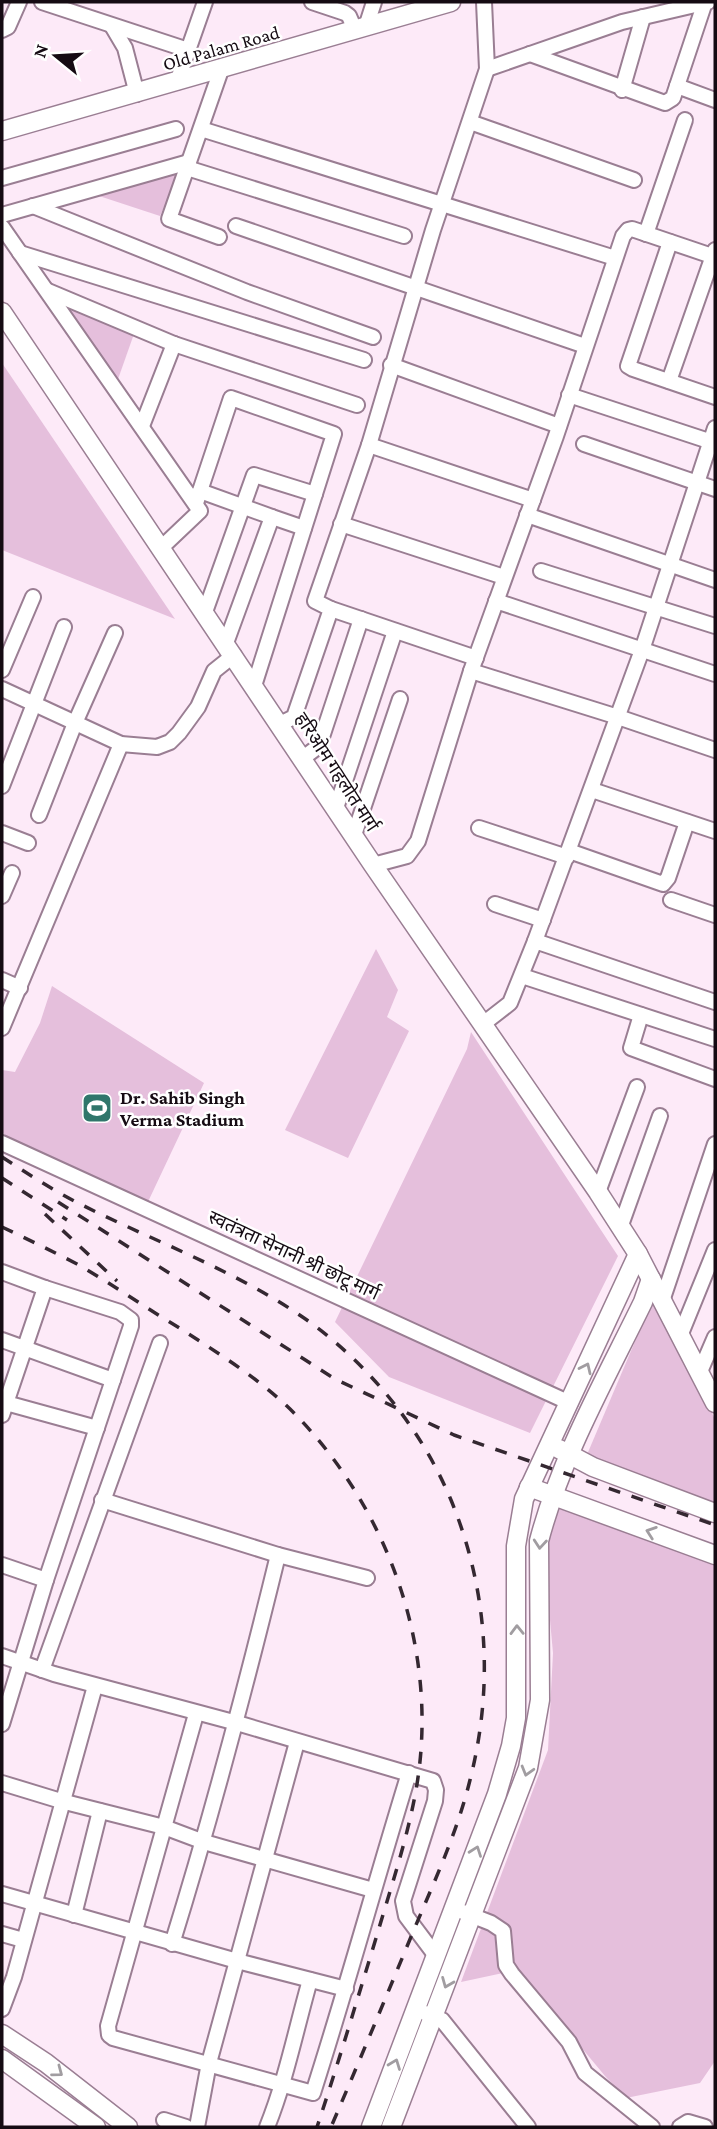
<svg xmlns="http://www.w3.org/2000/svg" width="717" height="2129" font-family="'Crimson Pro','Noto Sans Devanagari',serif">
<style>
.green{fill:#e5bfdc}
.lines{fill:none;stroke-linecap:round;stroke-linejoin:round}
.minor-casing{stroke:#9a7e93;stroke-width:18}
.tertiary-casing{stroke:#9a7e93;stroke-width:21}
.minor{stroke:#fff;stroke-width:14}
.tertiary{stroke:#fff;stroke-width:18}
.rail{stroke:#342831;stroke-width:3.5;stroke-dasharray:12 12;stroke-linecap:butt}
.oneway{stroke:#a19da1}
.labels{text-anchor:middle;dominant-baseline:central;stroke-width:5;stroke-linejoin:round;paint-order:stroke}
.street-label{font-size:19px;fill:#150b13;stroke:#fff}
.poi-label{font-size:19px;font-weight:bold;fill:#150b13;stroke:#fff;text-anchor:start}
</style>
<rect width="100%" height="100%" fill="#fdeaf8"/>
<!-- green -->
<g class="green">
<path d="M182,167L160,216L93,194Z"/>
<path d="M56,298L135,331L117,382Z"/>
<path d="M2,363L175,619L2,550Z"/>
<path d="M376,949L398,990L387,1017L409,1031L348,1158L285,1130Z"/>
<path d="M52,986L204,1083L146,1206L12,1142L2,1132V1070L15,1072L40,1023Z"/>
<path d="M471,1032L618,1256L530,1433L389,1377L335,1322L467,1049Z"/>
<path d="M653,1299L715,1419V1503L586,1457Z"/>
<path d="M560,1507L646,1540L715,1563V2061L700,2083L626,2098L605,2076L517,1970L461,1982L548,1750L553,1653L547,1587L549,1538Z"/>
</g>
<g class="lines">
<!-- minor casing -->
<g class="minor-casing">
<g id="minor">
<path d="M42,2L188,50"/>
<path d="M312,2L345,13L349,16L355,30"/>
<path d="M112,26L125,48L137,94"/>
<path d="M366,27L374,2"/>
<path d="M2,30L8,27L19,2"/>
<path d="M530,54L665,103L673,98L705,2"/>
<path d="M487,69L622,22L708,2"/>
<path d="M177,82L205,2"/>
<path d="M677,86L715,100"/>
<path d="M622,90L643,17"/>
<path d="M470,122L634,180"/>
<path d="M201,129L615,258"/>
<path d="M187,168L404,236"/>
<path d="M2,178L176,129"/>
<path d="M33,206L247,292L373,337"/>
<path d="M2,215L189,162"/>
<path d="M236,226L585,346"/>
<path d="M2,227L200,511L161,548"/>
<path d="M646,234L685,120"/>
<path d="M219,237L169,219L221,70"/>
<path d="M670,242L628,366L633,369L715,397"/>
<path d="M20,253L364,360"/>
<path d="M48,291L174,344L357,405"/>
<path d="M391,365L559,426"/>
<path d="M669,381L715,250"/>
<path d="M569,395L715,443"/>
<path d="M142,426L174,344"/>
<path d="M584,444L715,489"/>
<path d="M369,445L533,500"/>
<path d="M200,491L272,517L226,643"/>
<path d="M196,503L231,398L334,434L254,686"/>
<path d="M527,515L715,580"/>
<path d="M272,517L304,528"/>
<path d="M341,524L504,577"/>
<path d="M541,571L715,626"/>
<path d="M496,601L715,674"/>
<path d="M331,609L476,658"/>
<path d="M205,612L254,475L315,494"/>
<path d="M2,670L33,597"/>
<path d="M471,671L618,717L715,750"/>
<path d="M2,689L121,744L157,747L170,742L179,733L198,707L214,671L234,655"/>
<path d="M280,724L294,717L331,609L315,601L369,445L433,230L487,69L484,2"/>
<path d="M303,758L319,746L361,619"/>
<path d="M2,786L64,627"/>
<path d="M592,790L715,831"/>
<path d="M336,808L395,631"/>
<path d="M39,815L75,723L115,633"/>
<path d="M479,828L567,857"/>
<path d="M2,833L28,843"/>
<path d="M354,835L400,699"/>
<path d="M569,851L663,884L668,878L687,822"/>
<path d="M373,865L407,856L418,841L471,671L556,436L623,236L628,230L632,229L715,257"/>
<path d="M2,896L12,873"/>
<path d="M671,900L715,915"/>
<path d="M495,904L543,920"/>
<path d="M535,941L642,650L715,428"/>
<path d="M522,976L715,1039"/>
<path d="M2,980L20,988"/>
<path d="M641,1015L631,1048L715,1079"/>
<path d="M483,1024L510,1003L535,941L715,1002"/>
<path d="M2,1028L121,744"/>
<path d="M2,1143L570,1403"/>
<path d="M598,1192L637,1087"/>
<path d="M620,1228L660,1116"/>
<path d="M2,1272L45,1288L2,1415"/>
<path d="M662,1301L715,1144"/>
<path d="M680,1336L715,1250"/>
<path d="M2,1340L113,1380"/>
<path d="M699,1374L715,1337"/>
<path d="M6,1403L97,1428"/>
<path d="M102,1500L278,1555L367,1578"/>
<path d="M2,1565L46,1580"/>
<path d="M2,1656L54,1674L237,1723L433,1781L436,1790L435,1801L403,1901L406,1916L436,1956"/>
<path d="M42,1670L160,1343"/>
<path d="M196,1714L108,2026L109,2035L113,2038L313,2093C347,1987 376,1880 409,1773"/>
<path d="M2,1724L46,1580L131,1326V1320L120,1312L45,1288"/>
<path d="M2,1783L61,1801L164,1827L204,1842L373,1890"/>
<path d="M2,1894L237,1961L346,1989"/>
<path d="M463,1912L491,1923L503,1931L506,1965L512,1974L569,2042L585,2073L652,2127"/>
<path d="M74,1915L100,1811"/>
<path d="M2,1934L23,1940"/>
<path d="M172,1944C212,1815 246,1686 278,1555"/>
<path d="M2,2009L14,1977L95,1686"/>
<path d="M425,2013L442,2020L528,2127"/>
<path d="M164,2120L186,2127"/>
<path d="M197,2127L209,2063L297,1742"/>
<path d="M267,2127C286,2080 296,2029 310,1980"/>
<path d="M680,2127L688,2122L705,2127"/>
</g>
</g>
<!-- tertiary casing -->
<g class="tertiary-casing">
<g id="tertiary">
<path d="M2,131L451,2"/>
<path d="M2,312L373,865L598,1192L638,1254L715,1403"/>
<path d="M559,1449L593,1467L715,1513"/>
<path d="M529,1487L715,1555"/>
<path d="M2,2034L46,2063L128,2127"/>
<path d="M2,2059L96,2127"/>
<path d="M371,2127L497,1794L511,1746L516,1718V1546L524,1499L638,1254"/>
<path d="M391,2127L528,1768L540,1700L539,1541C561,1457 605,1380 643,1302L651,1279"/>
</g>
</g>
<!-- minor -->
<use href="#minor" class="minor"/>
<!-- tertiary -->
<use href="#tertiary" class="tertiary"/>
<!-- rail -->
<g class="rail">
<path d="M2,1157C28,1174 54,1191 82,1205C156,1242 236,1271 304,1318C368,1363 421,1428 451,1500C488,1590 494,1686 470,1780C457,1833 434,1882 413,1932C386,1997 359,2062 331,2127"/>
<path d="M2,1178L67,1220"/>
<path d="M58,1202L335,1379L454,1435L715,1525"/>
<path d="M45,1214L117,1281"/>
<path d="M2,1227C27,1239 52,1251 77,1264C112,1284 146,1308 181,1329C221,1355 263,1381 297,1416C391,1514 440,1655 416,1790C407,1840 391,1887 377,1935C357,2000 338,2064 317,2127"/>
</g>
</g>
<!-- one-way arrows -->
<defs><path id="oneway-chevron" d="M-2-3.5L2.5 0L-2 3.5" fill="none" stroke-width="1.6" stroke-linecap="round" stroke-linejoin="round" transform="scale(1.75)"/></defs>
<g class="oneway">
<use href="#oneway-chevron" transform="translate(586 1368) rotate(-65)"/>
<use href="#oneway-chevron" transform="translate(651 1532) rotate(-161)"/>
<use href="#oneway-chevron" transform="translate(540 1544) rotate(95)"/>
<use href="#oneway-chevron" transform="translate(517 1630) rotate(-91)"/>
<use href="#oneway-chevron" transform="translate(527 1771) rotate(106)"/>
<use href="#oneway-chevron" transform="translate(476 1851) rotate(-70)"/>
<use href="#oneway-chevron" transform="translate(447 1983) rotate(112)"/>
<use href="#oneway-chevron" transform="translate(395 2064) rotate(-69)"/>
<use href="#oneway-chevron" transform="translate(58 2072) rotate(37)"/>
</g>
<!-- icons -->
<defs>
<g id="stadium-square" transform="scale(1.575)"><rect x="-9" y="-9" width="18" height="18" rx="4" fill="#30766b" stroke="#fff"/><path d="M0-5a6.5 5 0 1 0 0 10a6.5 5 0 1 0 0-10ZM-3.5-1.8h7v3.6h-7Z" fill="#fff"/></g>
</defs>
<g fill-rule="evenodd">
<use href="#stadium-square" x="97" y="1108"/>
</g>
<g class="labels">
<!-- street labels -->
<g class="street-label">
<text transform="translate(221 48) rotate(-16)">Old Palam Road</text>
<text transform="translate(337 772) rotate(57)">हरिओम गहलोत मार्ग</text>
<text transform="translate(294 1255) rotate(25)">स्वतंत्रता सेनानी श्री छोटू मार्ग</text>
</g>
<!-- poi labels -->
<g class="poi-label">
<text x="120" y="1097">Dr. Sahib Singh<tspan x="120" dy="22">Verma Stadium</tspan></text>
</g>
</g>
<!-- border -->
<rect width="717" height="2129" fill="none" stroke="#150b13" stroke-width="7"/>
<!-- north arrow -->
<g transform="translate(56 56) rotate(288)" stroke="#ffffff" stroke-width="5" paint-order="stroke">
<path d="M0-5L12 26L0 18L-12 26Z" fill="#150b13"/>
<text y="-10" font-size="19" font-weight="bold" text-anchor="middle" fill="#150b13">N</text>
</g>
</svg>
